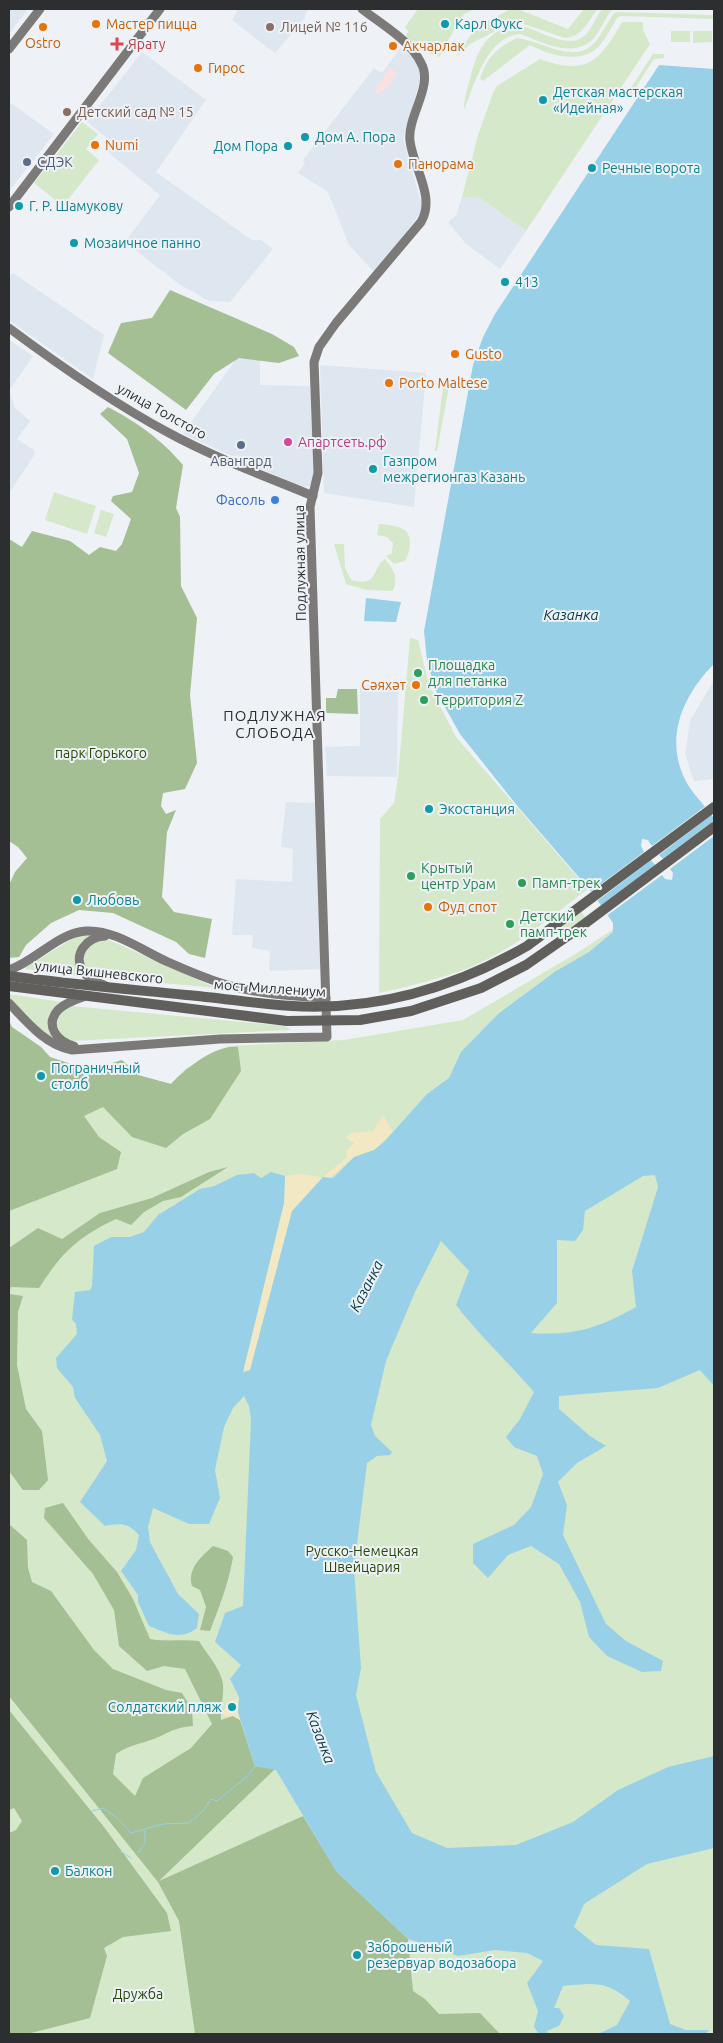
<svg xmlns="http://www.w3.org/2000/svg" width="723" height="2043" font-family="Ubuntu,sans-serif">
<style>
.built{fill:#dee6f0}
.industrial{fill:#fbe0e0}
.green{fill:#d5e8ca}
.forest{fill:#a4bf94}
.sand{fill:#f2e8c3}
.water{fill:#98d1e7;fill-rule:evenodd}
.pier{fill:#eef2f6}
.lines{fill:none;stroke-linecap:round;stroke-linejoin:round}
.stream{stroke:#98d1e7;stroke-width:1}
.secondary{stroke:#7c7a78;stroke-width:9}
.primary{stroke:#615f5c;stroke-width:10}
.food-dot{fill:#e8710a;stroke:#eef2f6;stroke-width:2}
.culture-dot{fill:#0f9aa8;stroke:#eef2f6;stroke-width:2}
.education-dot{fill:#8d6e63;stroke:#eef2f6;stroke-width:2}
.health-dot{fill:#e0444e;stroke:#eef2f6;stroke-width:2}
.service-dot{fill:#5c6f8a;stroke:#eef2f6;stroke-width:2}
.hotel-dot{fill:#d1479c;stroke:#eef2f6;stroke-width:2}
.shop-dot{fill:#3f7fe0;stroke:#eef2f6;stroke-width:2}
.leisure-dot{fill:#2e9e5b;stroke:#eef2f6;stroke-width:2}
.labels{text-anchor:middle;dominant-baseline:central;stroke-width:4;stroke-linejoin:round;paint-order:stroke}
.food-label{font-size:14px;fill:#c56008;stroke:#eef2f6;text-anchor:start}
.culture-label{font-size:14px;fill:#0d838f;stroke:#eef2f6;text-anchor:start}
.education-label{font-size:14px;fill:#785e54;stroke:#eef2f6;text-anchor:start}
.health-label{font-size:14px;fill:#be3a42;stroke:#eef2f6;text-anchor:start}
.service-label{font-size:14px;fill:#4e5e75;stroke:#eef2f6;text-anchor:start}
.street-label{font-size:14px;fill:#2d2e30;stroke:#eef2f6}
.hotel-label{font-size:14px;fill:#b23c85;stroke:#eef2f6;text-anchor:start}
.shop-label{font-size:14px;fill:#366cbe;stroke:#eef2f6;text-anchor:end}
.leisure-label{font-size:14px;fill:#27864d;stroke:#eef2f6;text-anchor:start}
.park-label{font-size:14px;fill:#274808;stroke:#eef2f6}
.water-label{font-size:15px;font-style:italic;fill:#003746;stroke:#eef2f6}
.neighbourhood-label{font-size:15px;letter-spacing:1px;fill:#2d2e30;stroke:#eef2f6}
</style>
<rect width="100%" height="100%" fill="#eef2f6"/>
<!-- built -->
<g class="built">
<path d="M9,9H28L9,34Z"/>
<path d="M238,9H309L305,15V18L275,53L232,20Z"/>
<path d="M401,47L412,57L421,71L420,80L403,139L421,202V212L375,273L349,245L328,192L298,173L305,163L303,160L374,68L382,73Z"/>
<path d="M142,52L206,100L156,172L252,240H261L273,249L230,302L209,301L179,284L125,242L160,195L104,149L111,141L87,122Z"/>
<path d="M9,102L54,134L9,191Z"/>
<path d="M462,197L480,198L526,231L500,269L465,243L448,222L456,215Z"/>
<path d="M13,273L104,335L93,379L9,320V276Z"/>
<path d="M9,340L33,356L9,391L15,408L30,421L17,439L34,450L35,454L9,493Z"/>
<path d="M238,356L260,358V385L310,386L314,479L310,486L302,487L183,434Z"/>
<path d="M320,365L426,373L414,507L324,493Z"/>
<path d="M714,680V779L694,781L685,754L690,721Z"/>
<path d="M398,685L397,777L327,776L325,747L360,746V686Z"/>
<path d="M286,802L316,803L323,969L269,971L270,951L252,948L253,935H232L236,879L292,882L293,849L281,847Z"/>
</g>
<!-- industrial -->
<path class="industrial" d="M390,67L397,73L391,84L379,94L374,92Z"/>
<!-- green -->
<g class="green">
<path d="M418,9H475L464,14L460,19L439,57L423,51L406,37L408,31L405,27Z"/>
<path d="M511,9L520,10L568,29L584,9H597C588,22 582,37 565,38L515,21L470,44L455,58L477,26Z"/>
<path d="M602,9H613C605,17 601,30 594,38C573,60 543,42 520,34C486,37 475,84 464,110C464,99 467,89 470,79C477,51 485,32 515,25C536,26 570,55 588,32C593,25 597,16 602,9Z"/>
<path d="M617,12L714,15V19L621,16L617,18C612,26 607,37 600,45C583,65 550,56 530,45L483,81L480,79C488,56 496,48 517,38C543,41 576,67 597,40C603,31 608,22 614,13Z"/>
<path d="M622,22H643V30L650,44L526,231L480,198L462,197L478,135L493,93L497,86L540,59C587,76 600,61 622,22Z"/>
<rect x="671" y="31" width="19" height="11"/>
<path d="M693,31H712V42L693,43Z"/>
<path d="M653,54H664V58L654,59L628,99L625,97Z"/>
<path d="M82,122L98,134L86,149L99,160L63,206L34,183Z"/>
<path d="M444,379L450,381L437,451H435Z"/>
<path d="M54,492L96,506L87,534L45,520Z"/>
<path d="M101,510L114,514L106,537L94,533Z"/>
<path d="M379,524C386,525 397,525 403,529C414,535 410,553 405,561L394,564L386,556L392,553L393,543L387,537L377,535Z"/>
<path d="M334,544H344L345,568L351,580C380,587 370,570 385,559C393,569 399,577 393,591L367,590L346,584Z"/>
<path d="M410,638L418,640L429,685L456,737L588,889C554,914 522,943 484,961C451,977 414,985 379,993L380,819L394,803L398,777Z"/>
<path d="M714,863V2034H9V1021L12,1027L41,1047L50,1057L80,1067L102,1066L122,1060L138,1075L171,1084L185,1069L229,1046L344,1040L463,1020L577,953Z"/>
<path d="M580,910L586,918L563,936L557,927Z"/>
<path d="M99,934L80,947L86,977L26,969V967L77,936Z"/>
<path d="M105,939L109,940L217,988L96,977C81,970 83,958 88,945Z"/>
<path d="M9,994L62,1002C49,1011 44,1027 56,1040L51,1041L9,999Z"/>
<path d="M72,1006L285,1026L291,1030L71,1041L62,1036L56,1024L60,1011Z"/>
</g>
<!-- forest -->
<g class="forest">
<path d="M170,290L272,334L294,347L299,356L279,363L239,358L214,374L186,410L108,353L121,323L152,318Z"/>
<path d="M108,407C138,423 161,439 183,465L176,508L180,517L181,586L197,618L190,695L197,763L185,789L163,793L161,806L166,814L176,810L167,832L162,897L174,912L212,919L205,958L189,954L176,942L113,913L79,910L51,923L26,945L19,957L9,958V885L15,872L27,858L18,847L9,841V539L22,547L32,531L70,541L89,555L100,547L116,551L122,544L131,519L111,501L113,496L132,492L139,473L127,439L100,414Z"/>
<path d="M338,689H357L358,714L326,713V698H336Z"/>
<path d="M9,1021L12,1027L41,1047L50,1057L80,1067L102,1066L122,1060L138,1075L171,1084C185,1069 216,1044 238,1047L241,1071L210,1119L183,1134L166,1148L132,1137L103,1107L84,1116L99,1137L121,1152L117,1169L9,1211Z"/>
<path d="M228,1167L181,1197L163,1201L144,1212L131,1225L116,1219C78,1237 62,1252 39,1288L11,1287L9,1292V1248L38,1228L62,1239L100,1213L152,1198L209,1172Z"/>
<path d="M9,1294L23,1296L18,1312L17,1365L26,1409L42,1431L48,1480L39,1490H23L9,1471Z"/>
<path d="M63,1503L89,1540L117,1572L133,1599L150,1639C167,1642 182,1639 199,1641C206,1653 222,1670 223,1685C224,1697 220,1708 221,1720L233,1716L240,1720L255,1766L275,1769L159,1881L303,1816L337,1872L408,1939L413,1991L425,1999L439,2014L480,2013L499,2033L498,2034H195L179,1921L158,1882L9,1696V1524L27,1540L28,1568L32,1582L51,1591L94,1650L113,1669L166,1690L182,1693L192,1709L193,1726C170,1728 167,1735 148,1741C135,1745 128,1746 116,1754L113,1774L135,1796L143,1778L191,1748L212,1724L185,1669L164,1666L147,1671L119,1646L114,1610L93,1574L44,1518L45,1508Z"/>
<path d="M213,1546L228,1551L233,1557C228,1586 220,1604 210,1631L200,1630L206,1607L200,1590L192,1586C187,1569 201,1557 213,1546Z"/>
<path d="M9,1710L104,1827L167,1913L171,1931L123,1937L104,1948L107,1956L90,2018L27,2034H9V1833L16,1830L22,1821L14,1808L9,1810Z"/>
</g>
<!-- sand -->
<g class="sand">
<path d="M383,1115L393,1132L374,1150L354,1157L292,1211L251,1369L243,1373L284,1203L285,1176L300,1174L323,1177L347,1157L346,1152L354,1143L346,1138L350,1133L373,1131Z"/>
<path d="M239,1697L238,1712L240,1720L233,1716L224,1717L223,1712L228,1703Z"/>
</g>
<!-- water -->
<g class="water">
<path d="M659,65L714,69V664C681,697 663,742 688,785C695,796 706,807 714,818V1386L700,1370L658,1388L559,1396V1409L590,1436L606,1446L577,1463L558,1482L567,1505L563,1535L606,1624L626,1641L663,1661L661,1671L642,1672L607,1656L589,1637L580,1602L559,1564L531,1546L508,1555L488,1578L473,1563V1544L514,1525L531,1507L543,1474L537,1456L514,1447L506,1437L520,1419L534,1392C508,1362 480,1336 456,1305L469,1271L441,1241L415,1292L386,1361L371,1425L375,1436L392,1452L390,1455L377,1456L367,1463L354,1568L361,1668L356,1695L376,1772L412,1833L447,1848L516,1845L573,1822L618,1790L668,1767L714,1756V1848L647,1864L584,1904L574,1927L596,1945L649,1949L670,2024L686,2030H710L705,2034H598L617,2025L630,2001C607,1980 592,1983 563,1986L554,2008H559L564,2016L559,2026L547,2031L548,2034H539L534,2027L538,2011L527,1983L543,1961L527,1953L495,1950L458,1956L408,1939L336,1871L276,1770L255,1766L238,1712L239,1697L230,1679L241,1665L215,1642L225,1613L243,1606L251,1420L249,1406L244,1396L233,1408L224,1427L215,1470L220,1498L209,1524H189L153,1508L148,1527L150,1542L178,1594L199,1614L197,1628C180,1641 167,1633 149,1626L138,1602V1595L121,1571L136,1550L139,1535C128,1523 121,1523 105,1526L80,1502L107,1461L100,1435L75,1398L73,1387L57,1368L56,1358L77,1334L76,1324L72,1319L75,1292L90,1290L92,1286L94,1246L111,1237H130L144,1232L158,1215L200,1189L214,1186L237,1175L254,1173L261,1178L271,1172L285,1176L284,1203L243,1372L250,1370L292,1211L323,1177L333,1178L354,1157L374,1150L384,1142L427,1094L449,1078L461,1052L498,1014L556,971L589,952L613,932V923L590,890L519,808L460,734L436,691L427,661L424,631L473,365L483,337L495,314ZM655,1175L658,1187L632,1271L636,1307C599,1328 574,1336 531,1333L557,1303V1240L575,1241L583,1230L585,1211L643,1176Z"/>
<path d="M366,598L401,602L396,622L364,621Z"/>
</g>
<!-- pier -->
<path class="pier" d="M707,805L714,813L659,855L663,859L714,821V836L670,869L673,873L672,880L665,879L662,875L605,917L599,907L655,865L651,860L596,902L589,893L644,852L641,846L642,839L648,840L652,846Z"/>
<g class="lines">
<!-- stream -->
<g class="stream">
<path d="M92,1811L103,1808L117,1818L131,1833L163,1824L189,1823L203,1811L211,1799L217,1801C230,1789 247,1780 256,1765"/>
<path d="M120,1851L131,1858"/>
<path d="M138,1853L145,1843V1830"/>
</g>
<!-- secondary -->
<g class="secondary">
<path d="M9,49L40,9"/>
<path d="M9,207L160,9"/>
<path d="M9,328C60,366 113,403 169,433C215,458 265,476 313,496"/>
<path d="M105,936C87,937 72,954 83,971C88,980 98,982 106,986"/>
<path d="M9,970C36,961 57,933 86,931C114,929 143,951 168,962C186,970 205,978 224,984C257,994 292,996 326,998"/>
<path d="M9,1003C27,1022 45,1045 72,1050L220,1039L327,1037L310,507L318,473L314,362L319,347L336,323L421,222C436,197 413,167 410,141C407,116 434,86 421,63C410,40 381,24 362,9"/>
<path d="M74,1046C58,1042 44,1026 58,1010C65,1003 74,1000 83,997"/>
</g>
<!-- primary -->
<g class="primary">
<path d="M9,976C68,984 127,989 186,995C222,998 257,1004 292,1006C377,1011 454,988 527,946L714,807"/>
<path d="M9,986L287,1021L360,1020L411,1011L481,988L526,965L575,931L714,827"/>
</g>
</g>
<!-- markers -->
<g class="food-dot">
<circle cx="96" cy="24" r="5"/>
<circle cx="43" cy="27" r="5"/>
<circle cx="393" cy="46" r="5"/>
<circle cx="198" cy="68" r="5"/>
<circle cx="95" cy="145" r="5"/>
<circle cx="398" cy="164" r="5"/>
<circle cx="455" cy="354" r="5"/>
<circle cx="389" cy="383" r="5"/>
<circle cx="416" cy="685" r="5"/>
<circle cx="428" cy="907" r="5"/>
</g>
<g class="culture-dot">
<circle cx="445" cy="24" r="5"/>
<circle cx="543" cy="100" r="5"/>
<circle cx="305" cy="137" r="5"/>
<circle cx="288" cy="146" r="5"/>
<circle cx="592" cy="168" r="5"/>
<circle cx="19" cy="206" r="5"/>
<circle cx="74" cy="243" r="5"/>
<circle cx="505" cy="282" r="5"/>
<circle cx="373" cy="469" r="5"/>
<circle cx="429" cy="809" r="5"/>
<circle cx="77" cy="900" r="5"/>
<circle cx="41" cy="1076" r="5"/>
<circle cx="232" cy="1707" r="5"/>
<circle cx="55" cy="1871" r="5"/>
<circle cx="357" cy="1955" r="5"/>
</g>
<g class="education-dot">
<circle cx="270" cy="27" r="5"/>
<circle cx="67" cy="112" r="5"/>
</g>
<path class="health-dot" d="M114.5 36.5h5v5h5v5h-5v5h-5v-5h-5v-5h5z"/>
<g class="service-dot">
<circle cx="27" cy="162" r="5"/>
<circle cx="241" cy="445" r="5"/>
</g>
<circle class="hotel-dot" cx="288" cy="442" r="5"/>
<circle class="shop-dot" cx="275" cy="500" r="5"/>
<g class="leisure-dot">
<circle cx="418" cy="673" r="5"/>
<circle cx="424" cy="700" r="5"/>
<circle cx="411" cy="876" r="5"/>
<circle cx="522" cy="883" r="5"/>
<circle cx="510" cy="924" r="5"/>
</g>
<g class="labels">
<!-- food labels -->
<g class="food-label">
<text x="106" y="24">Мастер пицца</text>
<text x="43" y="43" text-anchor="middle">Ostro</text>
<text x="403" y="46">Акчарлак</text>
<text x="208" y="68">Гирос</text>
<text x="105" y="145">Numi</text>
<text x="408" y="164">Панорама</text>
<text x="465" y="354">Gusto</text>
<text x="399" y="383">Porto Maltese</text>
<text x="406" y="685" text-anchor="end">Сәяхәт</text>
<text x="438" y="907">Фуд спот</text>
</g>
<!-- culture labels -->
<g class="culture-label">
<text x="455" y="24">Карл Фукс</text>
<text x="553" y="92">Детская мастерская<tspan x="553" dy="16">«Идейная»</tspan></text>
<text x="315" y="137">Дом А. Пора</text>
<text x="278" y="146" text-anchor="end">Дом Пора</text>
<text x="602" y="168">Речные ворота</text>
<text x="29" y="206">Г. Р. Шамукову</text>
<text x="84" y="243">Мозаичное панно</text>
<text x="515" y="282">413</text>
<text x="383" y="461">Газпром<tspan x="383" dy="16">межрегионгаз Казань</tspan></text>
<text x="439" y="809">Экостанция</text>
<text x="87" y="900">Любовь</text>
<text x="51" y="1068">Пограничный<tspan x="51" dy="16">столб</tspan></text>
<text x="222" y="1707" text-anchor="end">Солдатский пляж</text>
<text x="65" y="1871">Балкон</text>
<text x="367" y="1947">Заброшеный<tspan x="367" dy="16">резервуар водозабора</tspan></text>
</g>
<!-- education labels -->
<g class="education-label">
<text x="280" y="27">Лицей № 116</text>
<text x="77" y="112">Детский сад № 15</text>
</g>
<!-- health labels -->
<g class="health-label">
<text x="128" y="44">Ярату</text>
</g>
<!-- service labels -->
<g class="service-label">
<text x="37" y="162">СДЭК</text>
<text x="241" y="461" text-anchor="middle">Авангард</text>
</g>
<!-- street labels -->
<g class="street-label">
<text transform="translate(162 411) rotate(29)">улица Толстого</text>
<text transform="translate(300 563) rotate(-91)">Подлужная улица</text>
<text transform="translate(99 972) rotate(6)">улица Вишневского</text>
<text transform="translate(270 988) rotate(4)">мост Миллениум</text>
</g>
<!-- hotel labels -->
<g class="hotel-label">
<text x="298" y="442">Апартсеть.рф</text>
</g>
<!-- shop labels -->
<g class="shop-label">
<text x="265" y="500">Фасоль</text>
</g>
<!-- leisure labels -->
<g class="leisure-label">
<text x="428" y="665">Площадка<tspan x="428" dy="16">для петанка</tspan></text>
<text x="434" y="700">Территория Z</text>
<text x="421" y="868">Крытый<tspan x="421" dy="16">центр Урам</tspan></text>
<text x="532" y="883">Памп-трек</text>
<text x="520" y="916">Детский<tspan x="520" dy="16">памп-трек</tspan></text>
</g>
<!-- park labels -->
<g class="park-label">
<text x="101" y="753">парк Горького</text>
<text x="362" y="1551">Русско-Немецкая<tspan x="362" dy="16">Швейцария</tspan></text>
<text x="138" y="1994">Дружба</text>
</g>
<!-- water labels -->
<g class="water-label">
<text x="571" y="614">Казанка</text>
<text transform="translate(366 1286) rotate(-63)">Казанка</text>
<text transform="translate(321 1737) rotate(69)">Казанка</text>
</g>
<!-- neighbourhood labels -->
<g class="neighbourhood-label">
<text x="275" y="715">ПОДЛУЖНАЯ<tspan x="275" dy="17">СЛОБОДА</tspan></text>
</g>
</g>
<!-- border -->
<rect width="723" height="2043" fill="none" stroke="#2d2e30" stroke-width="20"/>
</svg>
